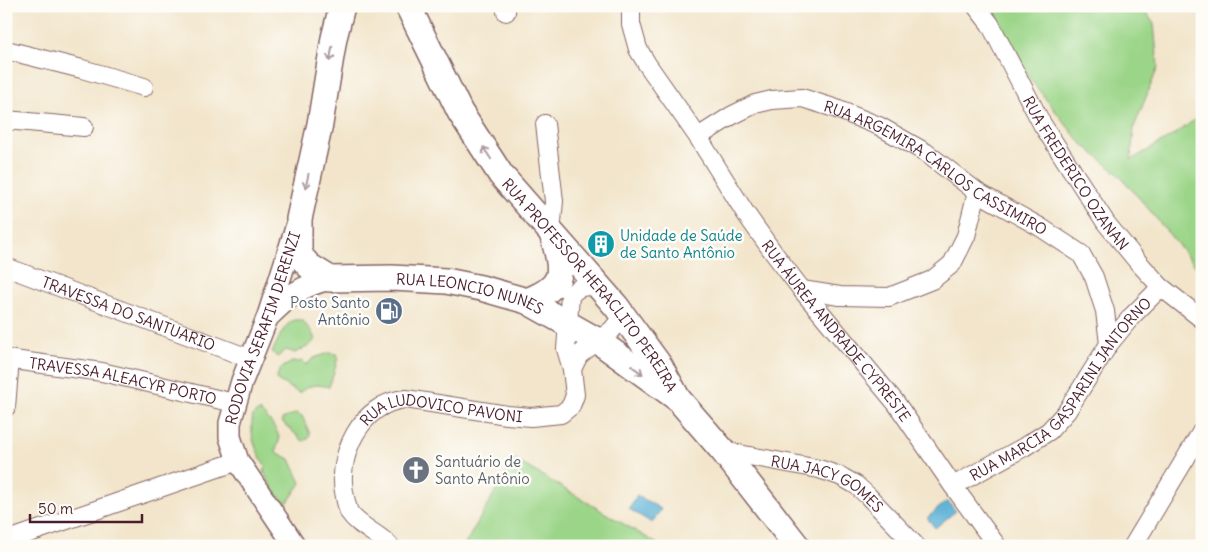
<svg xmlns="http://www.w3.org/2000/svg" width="1208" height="552" font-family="Delius,sans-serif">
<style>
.green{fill:#9bd588;stroke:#727a5a}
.water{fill:#58b0d5;stroke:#516880}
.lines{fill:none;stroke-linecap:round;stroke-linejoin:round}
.minor-casing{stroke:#856463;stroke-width:20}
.tertiary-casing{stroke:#856463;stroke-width:24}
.secondary-casing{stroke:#856463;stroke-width:28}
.minor{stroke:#fff;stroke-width:18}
.tertiary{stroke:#fff;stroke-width:21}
.secondary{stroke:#fff;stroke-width:25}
.oneway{stroke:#ae9aa0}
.labels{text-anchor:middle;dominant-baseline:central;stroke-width:5;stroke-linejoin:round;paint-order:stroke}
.street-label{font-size:15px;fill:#4a1f2b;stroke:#fdfcf7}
.culture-label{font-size:15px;fill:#0d838f;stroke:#fdfcf7;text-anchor:start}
.service-label{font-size:15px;fill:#4e5e75;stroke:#fdfcf7;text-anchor:end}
.worship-label{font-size:15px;fill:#5b616d;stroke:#fdfcf7;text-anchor:start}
</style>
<rect width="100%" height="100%" fill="#fdfcf7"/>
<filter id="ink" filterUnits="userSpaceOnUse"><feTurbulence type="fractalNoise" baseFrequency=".02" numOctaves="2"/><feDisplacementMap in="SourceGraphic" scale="10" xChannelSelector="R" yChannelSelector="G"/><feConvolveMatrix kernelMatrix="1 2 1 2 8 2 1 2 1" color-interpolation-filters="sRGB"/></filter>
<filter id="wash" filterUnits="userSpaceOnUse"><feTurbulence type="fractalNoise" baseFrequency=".0096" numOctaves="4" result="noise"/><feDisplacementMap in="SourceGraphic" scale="20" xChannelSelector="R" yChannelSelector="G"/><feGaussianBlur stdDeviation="1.12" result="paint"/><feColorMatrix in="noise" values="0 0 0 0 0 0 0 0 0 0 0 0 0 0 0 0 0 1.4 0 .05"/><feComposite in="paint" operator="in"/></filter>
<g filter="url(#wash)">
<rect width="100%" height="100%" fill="#f2e5cb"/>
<!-- green -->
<g class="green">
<path d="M990,6H1142L1154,24L1158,67L1134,127L1131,160L1177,133L1202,114V274L1146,206L1118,174L1079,141L1026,74L1001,39Z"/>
<path d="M295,320H302L311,331L315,339C310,348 303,348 295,353L286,350L277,357L272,352C278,342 283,323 295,320Z"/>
<path d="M329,353L337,354L338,356C336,367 333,376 329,387C316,384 310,384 299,393L277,380C277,367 286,366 294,361L298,362L303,361L306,365L314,358Z"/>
<path d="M259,411C266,415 281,433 279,441C278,445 276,448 276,452L290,459L301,483L288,502H284C275,493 269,483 264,472L266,467C255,448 249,437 253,415Z"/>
<path d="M297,413L302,416L310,434L308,439L303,441L282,422V419Z"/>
<path d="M514,459L661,546H464Z"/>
</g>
<!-- water -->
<g class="water">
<path d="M637,495L661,509L652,523L629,509Z"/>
<path d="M947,501L956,511L935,528L927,518Z"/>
</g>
</g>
<g filter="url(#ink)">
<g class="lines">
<!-- minor casing -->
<g class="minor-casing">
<g id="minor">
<path id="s1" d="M631,6V24L638,49L647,64L698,137L746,214L773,252L802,290L896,403L953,486L997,546"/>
<path id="s2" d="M976,6L990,24L1042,124L1106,223L1138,262L1161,287L1202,319"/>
<path d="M506,12V6"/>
<path d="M6,50L82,69L144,87"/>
<path d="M6,120L84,127"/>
<path d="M545,124L554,201L551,232"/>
<path id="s3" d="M698,137L731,116L755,104L772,100L802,98L834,108L879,126L925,152L977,192L1040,227L1081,254L1094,277L1105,311L1109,344"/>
<path id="s4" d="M6,267L251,359"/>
<path d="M802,290L840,296L889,297L932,280L952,264L966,236L977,192"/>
<path id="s5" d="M6,359L102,372L234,403"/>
<path d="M572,369L579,355L612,330L623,316"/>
<path d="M6,407L10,359"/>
<path id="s6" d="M723,451L819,469L840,476L856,485L868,496L916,546"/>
<path id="s7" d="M953,486L1024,447L1049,431L1067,411L1109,344L1132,316L1161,287"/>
<path d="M6,541L238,461"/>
<path id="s8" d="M390,546C378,533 359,527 349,512C347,507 346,502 345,497C335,457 361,402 406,399L507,415L531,417L561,414L571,406L575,395L572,369L566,349L570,296C578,286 584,286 596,286"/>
<path d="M1133,546L1202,431"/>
</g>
</g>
<!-- tertiary casing -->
<g class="tertiary-casing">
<g id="tertiary">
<path d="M269,316C291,295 300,286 330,279"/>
<path id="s9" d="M295,546L238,461L230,437V423L242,381L268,316L296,228"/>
</g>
</g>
<!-- secondary casing -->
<g class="secondary-casing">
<g id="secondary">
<path id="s10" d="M342,6L334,38L320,124L299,219V251L302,258L309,266L330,279L392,278L446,281L481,288L527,301L598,341L678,399"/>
<path id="s11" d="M408,6L460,112L501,175L616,306L660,366L678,399L723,451L797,546"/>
<path d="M527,301C565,286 564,273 553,237"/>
</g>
</g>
<!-- minor -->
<use href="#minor" class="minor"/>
<!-- tertiary -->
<use href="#tertiary" class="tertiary"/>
<!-- secondary -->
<use href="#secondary" class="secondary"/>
</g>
<!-- one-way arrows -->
<defs><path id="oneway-shaft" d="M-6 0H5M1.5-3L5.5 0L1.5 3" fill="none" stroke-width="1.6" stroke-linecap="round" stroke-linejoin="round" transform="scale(1.25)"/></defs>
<g class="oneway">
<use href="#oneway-shaft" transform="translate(331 54) rotate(100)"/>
<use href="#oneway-shaft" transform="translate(487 153) rotate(-123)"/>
<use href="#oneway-shaft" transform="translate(307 181) rotate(102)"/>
<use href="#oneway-shaft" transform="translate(637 370) rotate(36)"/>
</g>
</g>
<!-- icons -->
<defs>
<g id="building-disc" transform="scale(1.4375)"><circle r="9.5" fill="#0f9aa8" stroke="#fdfcf7"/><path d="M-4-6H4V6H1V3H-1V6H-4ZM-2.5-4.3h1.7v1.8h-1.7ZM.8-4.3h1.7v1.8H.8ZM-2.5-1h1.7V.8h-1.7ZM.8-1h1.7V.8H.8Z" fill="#fff"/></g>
<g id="fuel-disc" transform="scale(1.4375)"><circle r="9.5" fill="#5c6f8a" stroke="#fdfcf7"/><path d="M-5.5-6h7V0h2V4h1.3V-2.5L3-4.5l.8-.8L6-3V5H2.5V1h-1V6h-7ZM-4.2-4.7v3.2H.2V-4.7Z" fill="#fff"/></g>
<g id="church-disc" transform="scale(1.4375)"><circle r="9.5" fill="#6b7280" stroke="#fdfcf7"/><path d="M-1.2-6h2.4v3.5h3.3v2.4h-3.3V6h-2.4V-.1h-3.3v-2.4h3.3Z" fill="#fff"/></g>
</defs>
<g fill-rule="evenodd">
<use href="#building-disc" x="601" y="244"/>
<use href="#fuel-disc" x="389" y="311"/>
<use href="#church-disc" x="416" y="470"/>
</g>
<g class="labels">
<!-- street labels -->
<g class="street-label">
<text stroke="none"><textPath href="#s3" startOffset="265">RUA ARGEMIRA CARLOS CASSIMIRO</textPath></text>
<text stroke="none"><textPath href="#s2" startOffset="195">RUA FREDERICO OZANAN</textPath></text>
<text stroke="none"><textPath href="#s11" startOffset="335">RUA PROFESSOR HERACLITO PEREIRA</textPath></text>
<text stroke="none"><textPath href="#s10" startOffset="434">RUA LEONCIO NUNES</textPath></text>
<text stroke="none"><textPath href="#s4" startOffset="131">TRAVESSA DO SANTUARIO</textPath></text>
<text stroke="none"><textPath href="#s9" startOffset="242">RODOVIA SERAFIM DERENZI</textPath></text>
<text stroke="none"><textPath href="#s1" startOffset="389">RUA ÁUREA ANDRADE CYPRESTE</textPath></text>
<text stroke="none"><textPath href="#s5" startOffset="119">TRAVESSA ALEACYR PORTO</textPath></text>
<text stroke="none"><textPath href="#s7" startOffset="148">RUA MARCIA GASPARINI JANTORNO</textPath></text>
<text stroke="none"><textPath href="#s8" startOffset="232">RUA LUDOVICO PAVONI</textPath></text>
<text stroke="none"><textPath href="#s6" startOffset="111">RUA JACY GOMES</textPath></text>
</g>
<!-- culture labels -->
<g class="culture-label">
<text x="620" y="235">Unidade de Saúde<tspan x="620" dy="17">de Santo Antônio</tspan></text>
</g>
<!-- service labels -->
<g class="service-label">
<text x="370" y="302">Posto Santo<tspan x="370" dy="17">Antônio</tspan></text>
</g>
<!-- worship labels -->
<g class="worship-label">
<text x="435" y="461">Santuário de<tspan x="435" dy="17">Santo Antônio</tspan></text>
</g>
</g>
<!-- margin -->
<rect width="1208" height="552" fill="none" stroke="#fdfcf7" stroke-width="25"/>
<!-- scale -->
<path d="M30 514v8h112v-8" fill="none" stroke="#4a1f2b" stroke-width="2.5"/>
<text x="38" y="514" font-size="15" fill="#4a1f2b" stroke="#fdfcf7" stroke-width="4" paint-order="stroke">50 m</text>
</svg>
